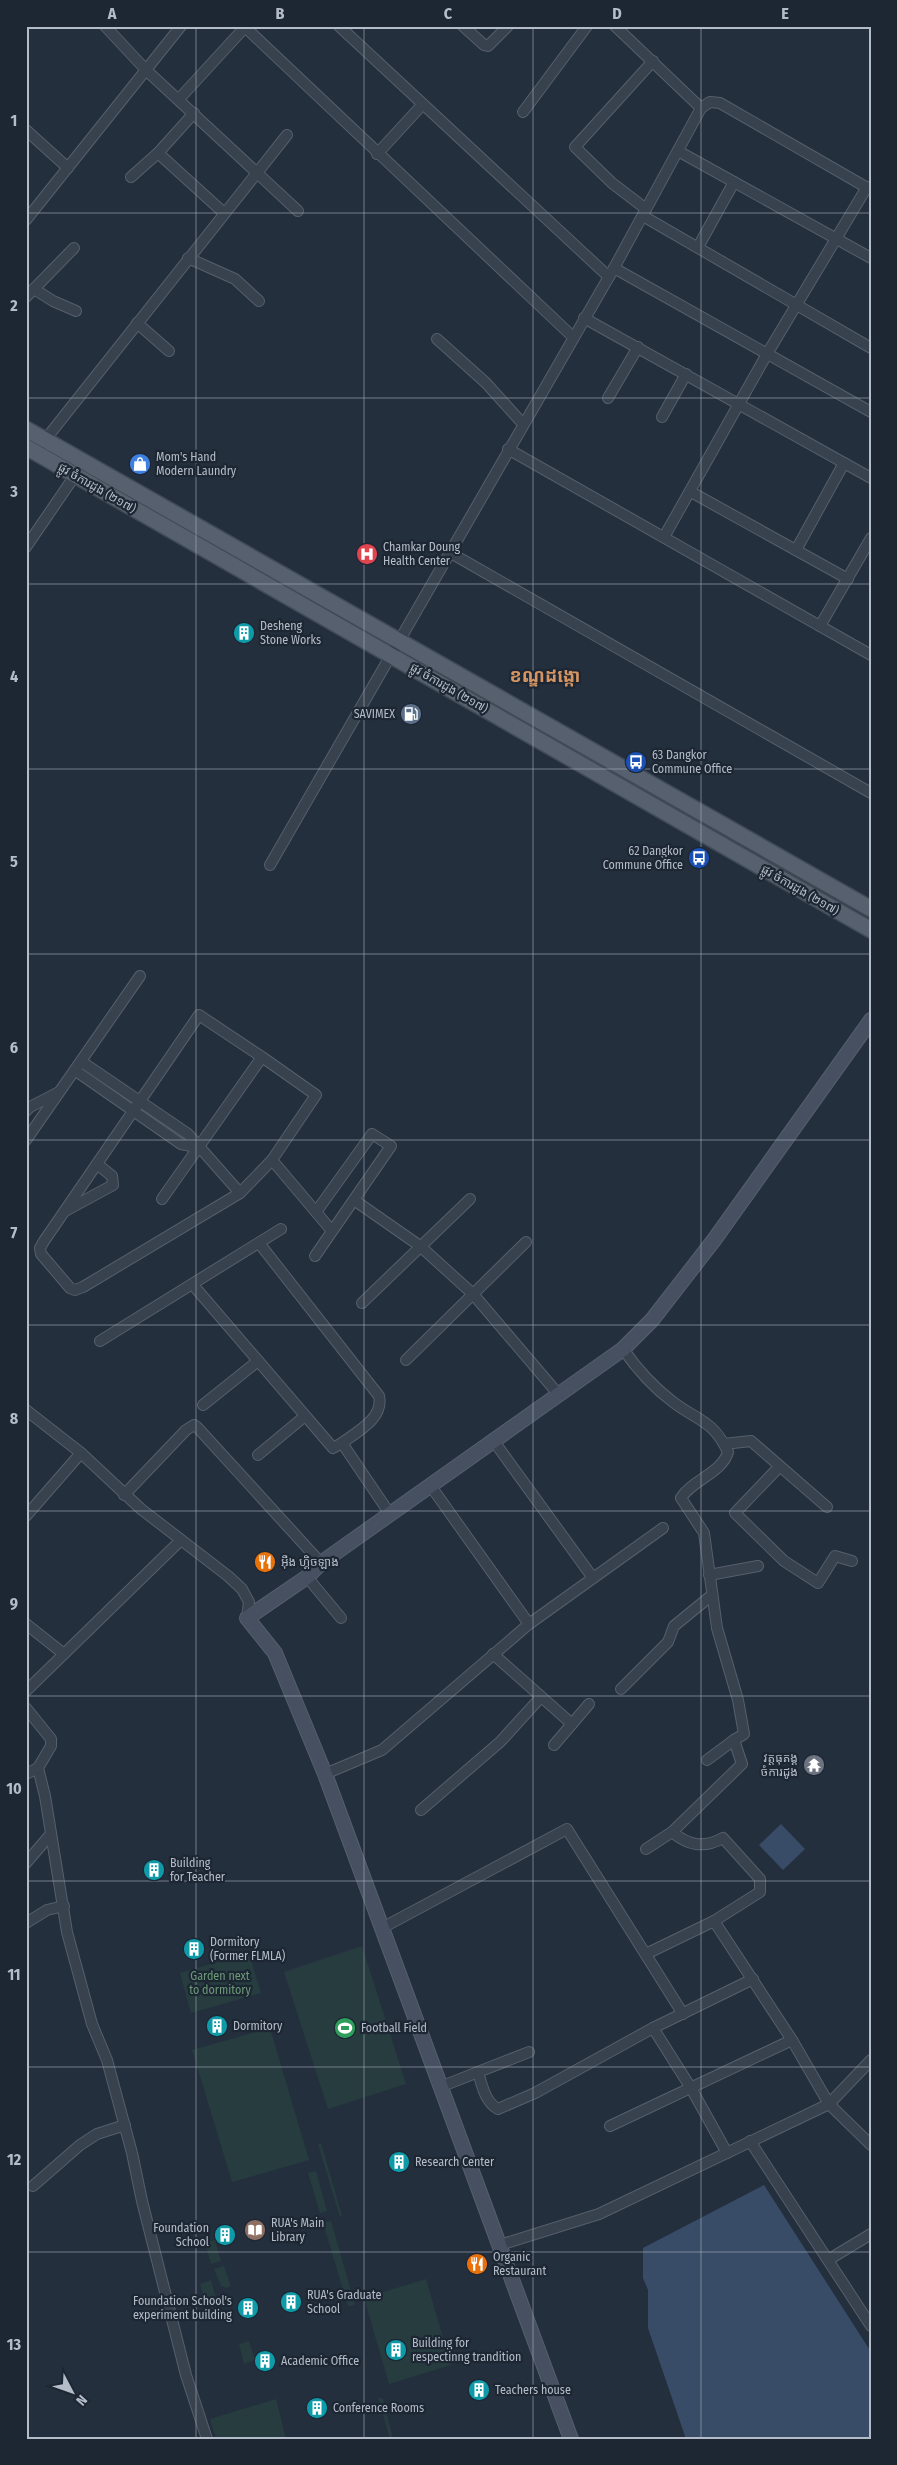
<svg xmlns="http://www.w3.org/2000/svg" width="897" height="2465" font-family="'Fira Sans Condensed','Noto Sans Khmer',sans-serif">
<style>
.green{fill:#263c3f}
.water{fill:#394c67}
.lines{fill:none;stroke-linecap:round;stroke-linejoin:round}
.street-casing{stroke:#565f6c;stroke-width:12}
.secondary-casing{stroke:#565f6c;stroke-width:16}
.primary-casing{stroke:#414a57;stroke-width:18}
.street{stroke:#38414e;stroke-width:10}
.secondary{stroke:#465061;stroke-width:14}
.primary{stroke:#56606e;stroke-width:15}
.grid{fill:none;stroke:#b4bcc9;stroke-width:1;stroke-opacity:0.55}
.labels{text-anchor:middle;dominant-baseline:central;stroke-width:4.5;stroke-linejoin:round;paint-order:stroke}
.poi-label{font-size:12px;fill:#b4bcc9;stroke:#1d2633;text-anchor:start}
.street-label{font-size:12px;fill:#b4bcc9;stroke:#1d2633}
.park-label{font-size:12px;fill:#6b9a76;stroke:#1d2633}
.district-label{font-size:18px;font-weight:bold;fill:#d59563;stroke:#1d2633}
.neatline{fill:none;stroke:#b4bcc9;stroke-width:2}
.grid-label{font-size:16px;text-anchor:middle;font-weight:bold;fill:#b4bcc9}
</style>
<rect width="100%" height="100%" fill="#242f3e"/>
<!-- green -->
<g class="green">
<path d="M362,1946L406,2084L328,2109L284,1972Z"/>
<path d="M249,1953L261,1993L191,2013L180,1973Z"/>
<path d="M270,2028L309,2160L232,2182L192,2050Z"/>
<path d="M321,2143L342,2216L340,2217L318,2144Z"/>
<path d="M316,2171L327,2211L320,2213L308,2173Z"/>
<path d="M331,2221L355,2305L348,2306L323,2223Z"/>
<path d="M215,2240L221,2261L211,2264L205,2243Z"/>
<path d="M224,2266L231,2286L226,2288L221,2286L214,2269Z"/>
<path d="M426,2279L451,2365L389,2384L364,2298Z"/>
<path d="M211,2280L219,2308L208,2311L200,2284Z"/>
<path d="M249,2341L255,2360L244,2364L239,2344Z"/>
<path d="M378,2397L383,2399L393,2439H390Z"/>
<path d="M276,2399L286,2439H216L210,2419Z"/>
</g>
<!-- water -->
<g class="water">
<path d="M781,1824L805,1849L783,1870L759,1845Z"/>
<path d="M764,2185L871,2352V2439H686L648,2328V2290L643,2278V2248Z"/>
</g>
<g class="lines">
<!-- street casing -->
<g class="street-casing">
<g id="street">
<path d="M105,26L146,70L298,211"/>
<path d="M339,26L609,277"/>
<path d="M463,26L484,45L488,46L508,26"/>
<path d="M615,26L701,108"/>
<path d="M245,27L573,337"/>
<path d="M179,99L246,26"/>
<path d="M523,112L587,26"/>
<path d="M26,130L68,168"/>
<path d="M678,151L871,258"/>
<path d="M158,153L224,213"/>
<path d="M377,154L423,104"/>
<path d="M131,177L158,153L194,113"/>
<path d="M646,209L612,183L575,147L653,61"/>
<path d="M643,216L871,348"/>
<path d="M26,220L181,26"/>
<path d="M698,247L734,182"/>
<path d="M188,258L235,279L259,301"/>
<path d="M614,268L871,412"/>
<path d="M34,289L53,301L76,311"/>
<path d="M26,297L74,248"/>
<path d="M584,318L871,478"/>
<path d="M137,323L169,351"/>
<path d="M437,339L486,383L523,424"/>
<path d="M608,398L638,347"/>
<path d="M662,417L686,374"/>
<path d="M45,440L287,135"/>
<path d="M508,449L871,655"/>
<path d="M691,492L848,579"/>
<path d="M664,537L767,354L867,187"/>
<path d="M26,547L78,471"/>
<path d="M796,550L844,463"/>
<path d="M449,552L871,793"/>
<path d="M820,626L871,538"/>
<path d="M270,865L614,268L701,108L710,102L720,103L871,190"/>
<path d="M82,1062L188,1134L240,1193"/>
<path d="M76,1071L181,1144L197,1147"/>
<path d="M26,1111L30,1107L59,1092"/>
<path d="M26,1140L140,976"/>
<path d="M272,1160L332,1231"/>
<path d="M162,1199L262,1057L316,1095L272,1160L240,1193L83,1287L75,1290L70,1288L41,1254L40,1248L44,1241L199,1015L262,1057"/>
<path d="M354,1200L420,1246L473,1294L559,1395"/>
<path d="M65,1211L113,1185L112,1176L97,1164"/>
<path d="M259,1243L379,1396C384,1418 358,1431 342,1443"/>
<path d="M315,1256L391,1146L372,1134L316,1212"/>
<path d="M193,1285L333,1448L342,1443L390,1514"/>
<path d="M362,1303L470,1199"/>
<path d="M100,1341L281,1229"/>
<path d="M623,1349C637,1369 653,1387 673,1402C698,1421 713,1420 728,1452C722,1473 692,1480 681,1498L704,1533L717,1628L738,1700L744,1734L734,1740L742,1764L672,1832L646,1849"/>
<path d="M406,1360L526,1242"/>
<path d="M203,1405L258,1361"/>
<path d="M26,1410L81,1453L141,1509L228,1576L242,1589L249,1602L247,1618"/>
<path d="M493,1440L593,1578"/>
<path d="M724,1444L751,1441L827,1507"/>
<path d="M258,1455L305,1416"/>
<path d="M779,1467L735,1513L784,1561L818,1583L835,1556L852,1561"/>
<path d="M430,1485L529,1624"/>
<path d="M124,1495L186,1430L194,1425L197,1427L321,1563"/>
<path d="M26,1516L81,1453"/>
<path d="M709,1575L758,1566"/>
<path d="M307,1577L341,1618"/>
<path d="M26,1624L64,1654"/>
<path d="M493,1654L572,1724"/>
<path d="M621,1689L668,1642L674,1626L712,1595"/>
<path d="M26,1691L181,1540"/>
<path d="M26,1708L51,1739V1746L38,1768L45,1796L67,1932L92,2024L107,2060L132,2153L142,2201L186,2375L207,2439"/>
<path d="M554,1745L589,1704"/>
<path d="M707,1760L734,1740"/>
<path d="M26,1774L38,1768"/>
<path d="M325,1774L382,1750L529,1624L663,1528"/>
<path d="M421,1810L500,1742L541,1697"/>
<path d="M26,1863L50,1835"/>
<path d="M714,1921L792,2040L829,2104L871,2145"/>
<path d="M26,1923L47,1910L64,1906"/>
<path d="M382,1928L567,1829L683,2014"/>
<path d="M646,1954L714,1921L760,1892V1879L723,1838C703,1849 688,1845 672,1832"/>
<path d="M653,2028L691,2088L727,2153"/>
<path d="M478,2072C482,2085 485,2102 498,2109L535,2093L653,2028L753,1979"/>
<path d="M440,2087L529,2052"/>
<path d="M610,2126L792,2040"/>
<path d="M750,2141L871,2326"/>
<path d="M33,2186L80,2145L97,2134L125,2125"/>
<path d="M500,2245L599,2214L829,2104L871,2060"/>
<path d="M828,2260L871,2234"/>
</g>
</g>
<!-- secondary casing -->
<g class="secondary-casing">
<path id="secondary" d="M571,2439L325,1774L275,1653L247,1618L307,1577L321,1563L623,1349L652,1320L714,1240L871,1020"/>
</g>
<!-- primary casing -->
<g class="primary-casing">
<g id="primary">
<path d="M26,429L871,909"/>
<path d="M26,447L871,930"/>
</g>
</g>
<!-- street -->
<use href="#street" class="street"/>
<!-- secondary -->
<use href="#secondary" class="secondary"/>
<!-- primary -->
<use href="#primary" class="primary"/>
</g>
<!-- grid -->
<path class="grid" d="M196,26V2439M364,26V2439M533,26V2439M701,26V2439M26,213H871M26,398H871M26,584H871M26,769H871M26,954H871M26,1140H871M26,1325H871M26,1511H871M26,1696H871M26,1881H871M26,2067H871M26,2252H871"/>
<!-- icons -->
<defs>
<g id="shop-disc" transform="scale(1.125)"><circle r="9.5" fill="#3f7fe0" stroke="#1d2633"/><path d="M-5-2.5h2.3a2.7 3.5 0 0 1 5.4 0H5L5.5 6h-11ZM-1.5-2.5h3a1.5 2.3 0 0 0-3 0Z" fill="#fff"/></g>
<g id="hospital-disc" transform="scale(1.125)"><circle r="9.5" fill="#e0444e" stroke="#1d2633"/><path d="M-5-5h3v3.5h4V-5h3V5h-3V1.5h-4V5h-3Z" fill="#fff"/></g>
<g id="building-disc" transform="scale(1.125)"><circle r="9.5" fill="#0f9aa8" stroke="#1d2633"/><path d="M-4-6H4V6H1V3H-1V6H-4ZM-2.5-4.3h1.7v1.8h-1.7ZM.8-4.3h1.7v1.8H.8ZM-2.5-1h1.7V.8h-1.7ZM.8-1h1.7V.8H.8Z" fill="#fff"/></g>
<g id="fuel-disc" transform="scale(1.125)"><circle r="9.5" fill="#5c6f8a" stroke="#1d2633"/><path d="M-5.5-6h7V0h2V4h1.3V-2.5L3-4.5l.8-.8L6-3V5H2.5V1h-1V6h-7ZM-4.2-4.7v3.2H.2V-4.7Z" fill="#fff"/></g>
<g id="bus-disc" transform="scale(1.125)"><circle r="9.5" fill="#1a4fb4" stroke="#1d2633"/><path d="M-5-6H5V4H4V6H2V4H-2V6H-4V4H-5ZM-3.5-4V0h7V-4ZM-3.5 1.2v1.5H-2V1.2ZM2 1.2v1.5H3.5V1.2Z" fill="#fff"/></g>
<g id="restaurant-disc" transform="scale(1.125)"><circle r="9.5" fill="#e8710a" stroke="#1d2633"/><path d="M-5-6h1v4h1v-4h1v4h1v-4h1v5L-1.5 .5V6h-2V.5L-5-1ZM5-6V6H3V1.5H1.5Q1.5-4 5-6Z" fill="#fff"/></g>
<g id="temple-disc" transform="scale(1.125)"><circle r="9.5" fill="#6b7280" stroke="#1d2633"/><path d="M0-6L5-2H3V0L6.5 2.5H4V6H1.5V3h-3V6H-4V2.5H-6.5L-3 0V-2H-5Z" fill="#fff"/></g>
<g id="stadium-disc" transform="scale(1.125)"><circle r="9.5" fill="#2e9e5b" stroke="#1d2633"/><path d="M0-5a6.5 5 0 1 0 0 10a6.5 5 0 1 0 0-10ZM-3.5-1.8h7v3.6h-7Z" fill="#fff"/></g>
<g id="library-disc" transform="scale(1.125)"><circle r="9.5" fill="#8d6e63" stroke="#1d2633"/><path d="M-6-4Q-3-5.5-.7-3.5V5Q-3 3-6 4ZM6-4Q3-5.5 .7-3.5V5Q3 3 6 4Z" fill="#fff"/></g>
</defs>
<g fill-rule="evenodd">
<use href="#shop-disc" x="140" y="464"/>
<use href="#hospital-disc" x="367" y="554"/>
<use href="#building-disc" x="244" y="633"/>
<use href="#fuel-disc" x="411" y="714"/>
<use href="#bus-disc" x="636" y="762"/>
<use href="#bus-disc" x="699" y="858"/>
<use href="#restaurant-disc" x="265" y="1562"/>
<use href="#temple-disc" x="814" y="1765"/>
<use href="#building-disc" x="154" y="1870"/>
<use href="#building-disc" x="194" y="1949"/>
<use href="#building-disc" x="217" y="2026"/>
<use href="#stadium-disc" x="345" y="2028"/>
<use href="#building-disc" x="399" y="2162"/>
<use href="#library-disc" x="255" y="2230"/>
<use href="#building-disc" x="225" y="2235"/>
<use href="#restaurant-disc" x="477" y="2264"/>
<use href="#building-disc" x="291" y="2302"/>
<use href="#building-disc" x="248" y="2308"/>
<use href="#building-disc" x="396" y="2350"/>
<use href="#building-disc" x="265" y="2361"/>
<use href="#building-disc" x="479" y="2390"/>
<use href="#building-disc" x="317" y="2408"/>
</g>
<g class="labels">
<!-- poi labels -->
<g class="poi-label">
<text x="156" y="457">Mom's Hand<tspan x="156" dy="14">Modern Laundry</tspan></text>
<text x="383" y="547">Chamkar Doung<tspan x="383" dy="14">Health Center</tspan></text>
<text x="260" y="626">Desheng<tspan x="260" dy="14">Stone Works</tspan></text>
<text x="395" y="714" text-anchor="end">SAVIMEX</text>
<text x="652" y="755">63 Dangkor<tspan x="652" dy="14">Commune Office</tspan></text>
<text x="683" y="851" text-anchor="end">62 Dangkor<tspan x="683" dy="14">Commune Office</tspan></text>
<text x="281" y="1562">អ៊ឹង ហ្គិចឡាង</text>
<text x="798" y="1758" text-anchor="end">វត្តធុតង្គ<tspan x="798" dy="14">ចំការដូង</tspan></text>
<text x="170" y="1863">Building<tspan x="170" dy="14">for Teacher</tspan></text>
<text x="210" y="1942">Dormitory<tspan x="210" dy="14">(Former FLMLA)</tspan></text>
<text x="233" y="2026">Dormitory</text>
<text x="361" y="2028">Football Field</text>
<text x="415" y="2162">Research Center</text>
<text x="271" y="2223">RUA's Main<tspan x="271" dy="14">Library</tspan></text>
<text x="209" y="2228" text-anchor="end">Foundation<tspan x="209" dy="14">School</tspan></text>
<text x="493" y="2257">Organic<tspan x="493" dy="14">Restaurant</tspan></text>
<text x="307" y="2295">RUA's Graduate<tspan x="307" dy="14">School</tspan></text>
<text x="232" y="2301" text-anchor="end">Foundation School's<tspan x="232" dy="14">experiment building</tspan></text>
<text x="412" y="2343">Building for<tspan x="412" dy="14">respectinng trandition</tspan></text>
<text x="281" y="2361">Academic Office</text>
<text x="495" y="2390">Teachers house</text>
<text x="333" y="2408">Conference Rooms</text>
</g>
<!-- street labels -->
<g class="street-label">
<text transform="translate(97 488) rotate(30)">ផ្លូវ ចំការដូង (២១៧)</text>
<text transform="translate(449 688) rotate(30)">ផ្លូវ ចំការដូង (២១៧)</text>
<text transform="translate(800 890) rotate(30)">ផ្លូវ ចំការដូង (២១៧)</text>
</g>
<!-- park labels -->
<g class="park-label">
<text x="220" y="1976">Garden next<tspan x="220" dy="14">to dormitory</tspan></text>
</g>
<!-- district labels -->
<g class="district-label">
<text x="545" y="676">ខណ្ឌដង្កោ</text>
</g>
</g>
<!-- border -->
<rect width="897" height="2465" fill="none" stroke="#1d2633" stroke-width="55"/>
<!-- north arrow -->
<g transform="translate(72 2392) rotate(131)" stroke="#1d2633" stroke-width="4" paint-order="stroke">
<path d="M0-4L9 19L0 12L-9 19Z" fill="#b4bcc9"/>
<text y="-8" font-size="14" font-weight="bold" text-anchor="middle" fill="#b4bcc9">N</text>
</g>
<rect x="28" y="28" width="842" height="2410" class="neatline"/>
<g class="grid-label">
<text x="112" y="19">A</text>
<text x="280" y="19">B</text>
<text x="448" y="19">C</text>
<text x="617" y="19">D</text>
<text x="785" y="19">E</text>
<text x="14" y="126">1</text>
<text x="14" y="311">2</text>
<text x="14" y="497">3</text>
<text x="14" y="682">4</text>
<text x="14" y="867">5</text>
<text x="14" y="1053">6</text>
<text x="14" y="1238">7</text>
<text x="14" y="1424">8</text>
<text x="14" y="1609">9</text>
<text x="14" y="1794">10</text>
<text x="14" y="1980">11</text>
<text x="14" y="2165">12</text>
<text x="14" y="2350">13</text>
</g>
</svg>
